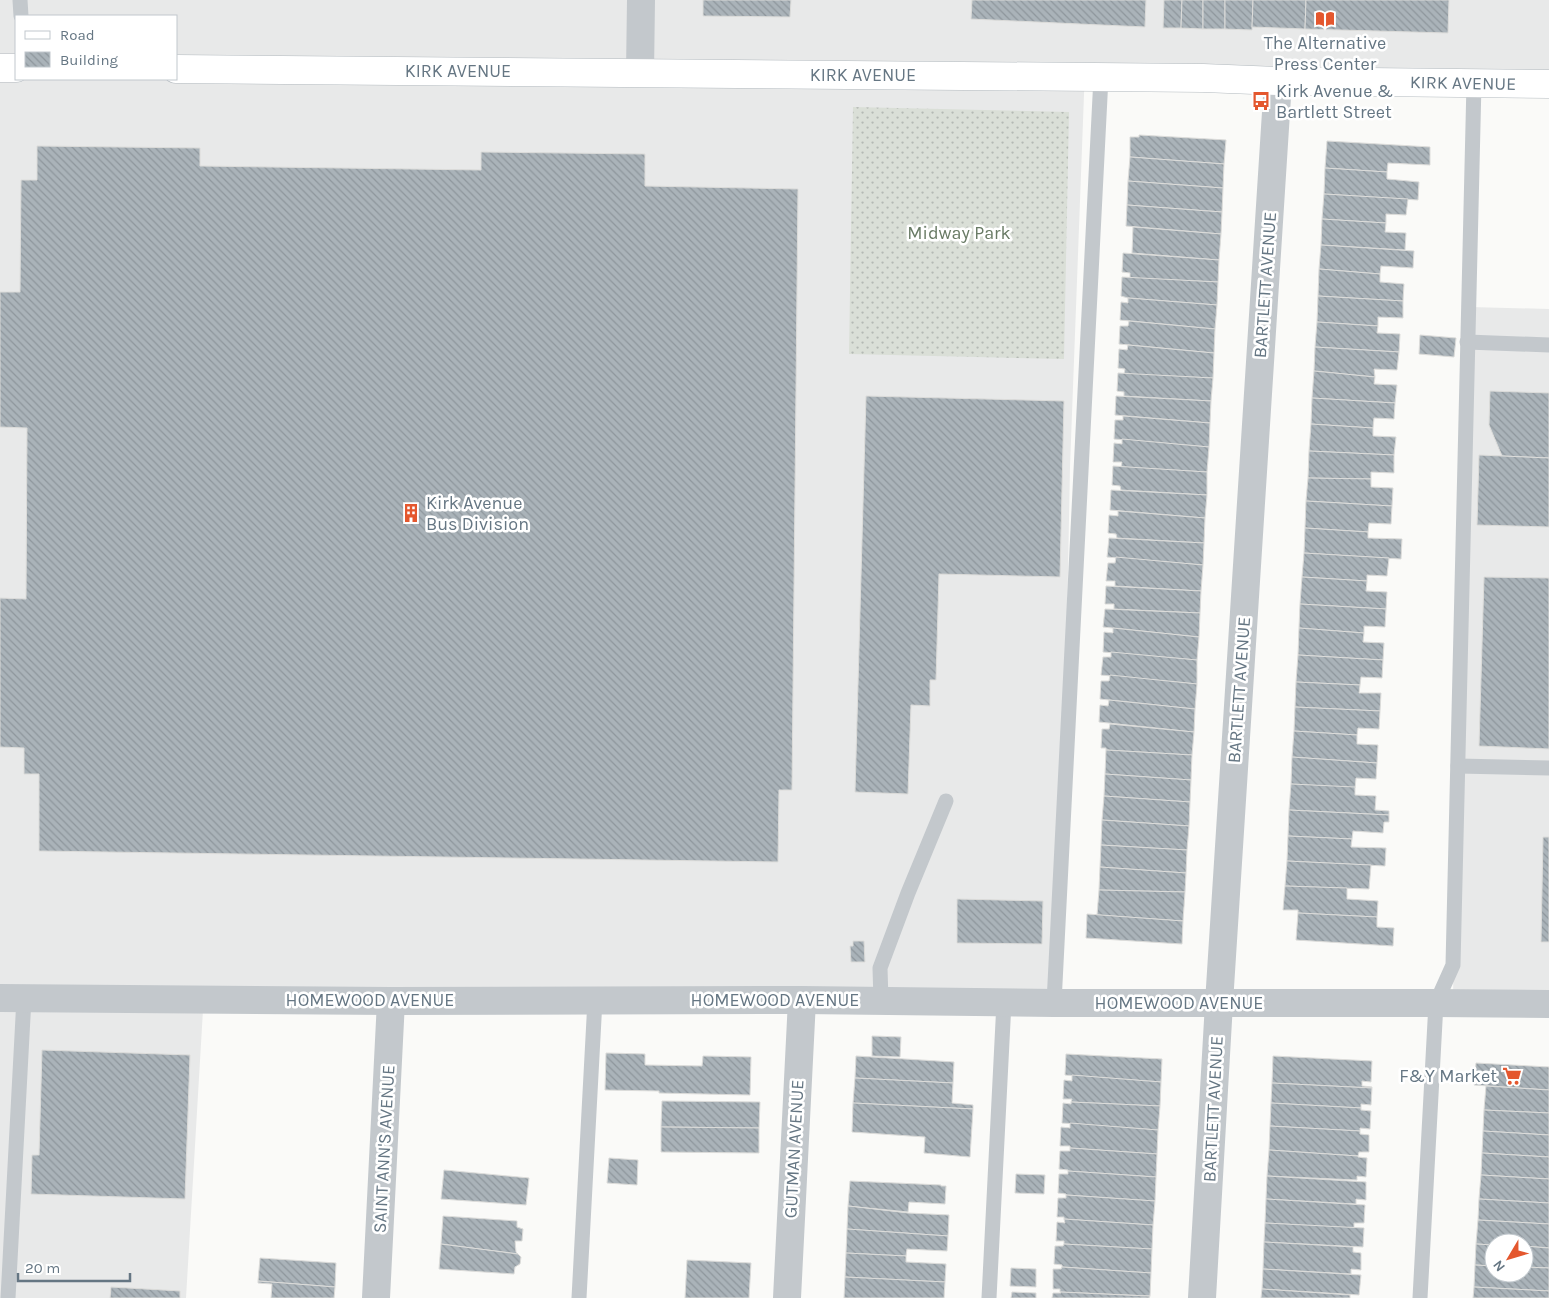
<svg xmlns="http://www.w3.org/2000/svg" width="1549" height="1298" font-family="Karla,sans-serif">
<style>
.built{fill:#e8e9e9;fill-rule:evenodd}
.grass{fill:url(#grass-dots)}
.building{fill:url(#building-back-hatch);stroke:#dcdcda}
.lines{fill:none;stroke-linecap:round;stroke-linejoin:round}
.secondary-casing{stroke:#b3babf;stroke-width:29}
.lane{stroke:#c3c8cc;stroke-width:15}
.street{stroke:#c3c8cc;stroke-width:28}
.secondary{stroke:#fff;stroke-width:28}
.labels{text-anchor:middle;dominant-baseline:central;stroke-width:5;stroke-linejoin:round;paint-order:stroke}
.poi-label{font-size:18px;fill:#657683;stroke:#fff;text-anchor:start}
.street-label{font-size:18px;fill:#657683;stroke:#fff}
.park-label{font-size:18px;fill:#687a64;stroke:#fff}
</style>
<defs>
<pattern id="grass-dots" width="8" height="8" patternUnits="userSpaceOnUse" patternTransform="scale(1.25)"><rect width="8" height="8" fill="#dadfd7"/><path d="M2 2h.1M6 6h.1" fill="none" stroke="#b4b9b4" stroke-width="1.8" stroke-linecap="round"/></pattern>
<pattern id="building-back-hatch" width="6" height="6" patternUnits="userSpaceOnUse" patternTransform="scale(1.25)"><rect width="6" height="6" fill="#aab3b9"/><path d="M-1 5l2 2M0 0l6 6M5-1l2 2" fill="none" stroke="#8e969c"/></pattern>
</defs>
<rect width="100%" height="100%" fill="#fafaf8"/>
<!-- built -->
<g class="built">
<path d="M0,0H1549V80L1085,68L1070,467L1060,989L204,993L186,1298H0ZM16,16H176V79H16Z"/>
<path d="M1470,307L1549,309V1003L1453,1004L1456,765Z"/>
</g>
<!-- grass -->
<path class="grass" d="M853,107L1069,112L1064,359L849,354Z"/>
<!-- building -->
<g class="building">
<path d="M703,0H791L790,17L703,16Z"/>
<path d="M972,0H1146L1145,27L971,19Z"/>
<path d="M1164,0H1182L1181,28H1163Z"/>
<path d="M1182,0H1203V29L1181,28Z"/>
<rect x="1203" y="0" width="22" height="29"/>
<path d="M1225,0H1253L1252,30L1225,29Z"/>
<path d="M1253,0H1306L1305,29L1252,27Z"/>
<path d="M1306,0H1449L1448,33L1305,29Z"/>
<path d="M1139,135L1226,140L1224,164L1130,157V137H1139Z"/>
<path d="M1327,141L1430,147V165L1388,163L1387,172L1325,168Z"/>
<path d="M37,146L200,148V166L481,170V152L645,154V186L798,189L792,790H779L778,862L39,851V774H24V748L0,747V598L26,599L27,428L0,427V292H20L21,180H37Z"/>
<path d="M1130,157L1224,164L1223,188L1128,181Z"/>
<path d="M1325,168L1387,172V179L1419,182L1418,200L1324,194Z"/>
<path d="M1128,181L1223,188L1222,212L1127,205Z"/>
<path d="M1324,194L1408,199L1406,215L1386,214V223L1322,219Z"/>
<path d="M1127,205L1222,212L1221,234L1126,226Z"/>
<path d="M1322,219L1386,223L1385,232L1406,233L1405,250L1321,245Z"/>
<path d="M1133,227L1221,234L1219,260L1132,253Z"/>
<path d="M1321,245L1414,251L1413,268L1381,266L1380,274L1319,269Z"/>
<path d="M1123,253L1219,260L1218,282L1130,278V273L1122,272Z"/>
<path d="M1319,269L1380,274V282L1404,284L1403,301L1318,296Z"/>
<path d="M1122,277L1218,282L1217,305L1128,298L1121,296Z"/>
<path d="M1318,296L1403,301V318L1378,317V326L1317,322Z"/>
<path d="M1128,298L1217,305L1215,329L1120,320L1121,302L1128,303Z"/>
<path d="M1129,321L1215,329L1214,353L1119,344L1120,326H1128Z"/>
<path d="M1317,322L1378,326L1377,333L1400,334L1399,352L1315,347Z"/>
<path d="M1420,335L1456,338L1454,357L1419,354Z"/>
<path d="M1128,345L1214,353L1213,378L1124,374L1125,369L1118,368L1119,349L1127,350Z"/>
<path d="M1315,347L1399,352L1397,370L1374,369L1375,377L1314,371Z"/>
<path d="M1314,371L1375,377L1374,384L1397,385L1395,403L1312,398Z"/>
<path d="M1118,373L1213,378L1211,401L1124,396V392L1117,391Z"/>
<path d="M1490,391L1549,393V458L1502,456L1489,425Z"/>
<path d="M866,396L1064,401L1060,577L939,574L936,680H930V706L911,705L908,794L855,792Z"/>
<path d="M1116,396L1211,401L1210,423L1115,415Z"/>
<path d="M1312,398L1395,403L1394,419L1374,418L1373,428L1311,424Z"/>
<path d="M1123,416L1210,423L1209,447L1114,439L1115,420H1123Z"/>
<path d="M1311,424L1373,428V436L1396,437L1394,455L1309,451Z"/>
<path d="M1122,439L1209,447L1207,472L1121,467L1122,462H1113L1114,443L1122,444Z"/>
<path d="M1309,451L1394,455V473L1371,472V479L1308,478Z"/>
<path d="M1479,455L1549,458V527L1477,525Z"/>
<path d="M1113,466L1207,472V495L1121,490L1120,486L1112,485Z"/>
<path d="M1308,478L1371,479V487L1393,488L1392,506L1306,501Z"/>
<path d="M1111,490L1207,495L1205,518L1110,510Z"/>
<path d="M1306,501L1392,506L1391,524L1369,523L1368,532L1305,528Z"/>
<path d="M1118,511L1205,518L1204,543L1117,538L1116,534L1108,533L1109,515L1118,516Z"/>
<path d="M1305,528L1368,532V538L1402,539L1401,559L1304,553Z"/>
<path d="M1109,538L1204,543L1203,565L1107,557Z"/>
<path d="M1304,553L1389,558L1387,576L1367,575V581L1302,577Z"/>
<path d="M1116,557L1203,565L1201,591L1115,586V581H1106L1108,563H1115Z"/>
<path d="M1302,577L1367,581L1366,591L1387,592L1386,609L1300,604Z"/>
<path d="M1484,577L1549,578V749L1479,746Z"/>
<path d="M1106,586L1201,591L1200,613L1114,609V604H1105Z"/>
<path d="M1300,604L1386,609L1385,627L1364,626V633L1299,628Z"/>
<path d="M1105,609L1200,613L1199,637L1103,627Z"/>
<path d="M1113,628L1199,637L1197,660L1103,652L1104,632L1113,633Z"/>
<path d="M1299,628L1364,633L1363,642L1384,643L1383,660L1298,655Z"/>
<path d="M1111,652L1197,660V684L1101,675L1103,657H1111Z"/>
<path d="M1298,655L1383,660L1382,678L1361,677L1360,685L1296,682Z"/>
<path d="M1110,675L1197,684L1195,709L1100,699L1101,681H1109Z"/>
<path d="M1296,682L1360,685L1359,693H1381L1380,711L1295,707Z"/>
<path d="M1109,700L1195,709L1194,732L1099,722L1100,705L1108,706Z"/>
<path d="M1295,707L1380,711L1379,729L1358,728L1357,735L1294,731Z"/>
<path d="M1110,724L1194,732L1192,755L1106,750V748H1101L1102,729H1109Z"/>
<path d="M1294,731L1357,735V744L1378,745L1377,763L1292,757Z"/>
<path d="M1106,750L1192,755L1191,780L1105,774Z"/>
<path d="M1292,757L1377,763L1376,779L1356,778L1355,788L1291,784Z"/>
<path d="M1105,774L1191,780L1190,802L1104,796Z"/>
<path d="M1291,784L1355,787V795L1376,796L1375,810L1389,811V815L1289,810Z"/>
<path d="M1104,796L1190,802L1189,826L1102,820Z"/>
<path d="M1289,810L1389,815V822H1384L1383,833L1353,831L1352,839L1288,836Z"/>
<path d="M1102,820L1189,826L1187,850L1101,845Z"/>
<path d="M1288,836L1352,839L1351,847L1386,848L1385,866L1287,861Z"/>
<path d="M1543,837H1549V942H1541Z"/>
<path d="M1101,845L1187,850L1186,873L1100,867Z"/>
<path d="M1287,861L1371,865L1369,889L1285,886Z"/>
<path d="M1100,867L1186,873L1185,892L1099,890Z"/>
<path d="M1285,886L1347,888V899L1378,901L1377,917L1298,913V910H1283Z"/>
<path d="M1099,890L1185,892L1183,921L1097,915Z"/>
<path d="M957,899L1043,901L1042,944L957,943Z"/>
<path d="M1298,913L1377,917V927L1394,928L1393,946L1296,940Z"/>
<path d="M1087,914L1183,921L1182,944L1086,938Z"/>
<path d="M853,941H864L865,962H851L850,946H853Z"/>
<path d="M872,1036L901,1037L900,1057L872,1056Z"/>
<path d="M42,1050L190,1055L185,1199L31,1194L32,1155H39Z"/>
<path d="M606,1053L645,1054V1065L702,1066L703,1056L751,1057L750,1095L659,1093V1091L605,1090Z"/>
<path d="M1066,1054L1162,1059L1161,1082L1065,1075Z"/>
<path d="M856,1056L954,1062L953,1083L855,1078Z"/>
<path d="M1273,1056L1372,1061L1371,1082L1362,1081V1086L1372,1087V1088L1272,1083Z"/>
<path d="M1476,1063L1549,1067V1090L1474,1085Z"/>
<path d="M1072,1075L1161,1082L1160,1106L1071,1102L1072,1099H1063L1064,1080L1072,1081Z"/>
<path d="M855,1078L953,1083L952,1103L973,1105V1109L853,1103Z"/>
<path d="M1272,1083L1372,1088L1371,1105L1361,1104V1108L1271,1103Z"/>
<path d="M1486,1086L1549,1090V1113L1484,1110Z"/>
<path d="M662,1101L760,1102L759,1128L661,1127Z"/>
<path d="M1071,1102L1160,1106L1158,1130L1062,1123L1063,1103L1071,1104Z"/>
<path d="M853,1103L973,1109L970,1157L924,1153L925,1137L852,1132Z"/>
<path d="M1271,1103L1361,1108V1110L1371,1111L1370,1129L1360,1128V1131L1270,1126Z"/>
<path d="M1484,1110L1549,1113V1135L1483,1131Z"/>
<path d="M1070,1123L1158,1130L1157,1154L1070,1148V1146H1060L1061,1127L1070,1128Z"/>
<path d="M1270,1126L1360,1131V1134L1369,1135V1152H1359L1358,1156L1269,1150Z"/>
<path d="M661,1127L759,1128V1153L661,1152Z"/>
<path d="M1483,1131L1549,1135V1157L1482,1153Z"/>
<path d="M1070,1148L1157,1154L1156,1177L1068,1171V1170L1059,1169L1060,1151H1070Z"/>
<path d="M1269,1150L1358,1156V1157L1367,1158L1366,1177L1357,1176V1180L1267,1176Z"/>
<path d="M1482,1153L1549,1157V1179L1481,1175Z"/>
<path d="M609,1158L638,1160L637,1185L607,1183Z"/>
<path d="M444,1170L529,1178L526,1205L441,1199Z"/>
<path d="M1068,1171L1156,1177L1155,1201L1066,1195V1194L1058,1193L1059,1174H1068Z"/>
<path d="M1016,1174L1045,1175L1044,1194L1015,1193Z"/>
<path d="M1481,1175L1549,1179V1203L1479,1199Z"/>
<path d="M1267,1176L1366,1182V1200L1356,1199V1204L1266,1199Z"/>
<path d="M850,1181L941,1185V1186H946L945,1204L909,1202L908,1212L848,1206Z"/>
<path d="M1066,1195L1155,1201L1153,1225L1064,1219V1217H1057L1058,1198H1066Z"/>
<path d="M1266,1199L1365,1205L1364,1223H1354V1228L1265,1223Z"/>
<path d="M1479,1199L1549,1203V1224L1478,1220Z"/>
<path d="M848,1206L908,1213L949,1215L948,1236L847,1229Z"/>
<path d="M443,1216L517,1221V1227L523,1229L522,1241H515L516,1252L518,1254L441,1244Z"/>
<path d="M1064,1219L1153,1225L1152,1249L1064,1244V1241H1056L1057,1222L1065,1223Z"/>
<path d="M1478,1220L1549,1224V1248L1524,1246V1243H1494V1245L1476,1244Z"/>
<path d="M1265,1223L1364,1228L1363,1247L1264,1242Z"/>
<path d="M847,1229L948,1236L947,1251L907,1249L906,1256L846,1253Z"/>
<path d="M1264,1242L1353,1247V1252L1361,1253V1270L1351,1269V1274L1263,1269Z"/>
<path d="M441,1244L518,1254L521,1257L520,1264L515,1267L514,1274L439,1269Z"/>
<path d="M1064,1244L1152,1249L1151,1273L1062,1267V1265L1054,1264L1055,1246H1063Z"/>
<path d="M1476,1244L1494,1245V1266L1475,1265Z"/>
<path d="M1524,1246L1549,1248V1268L1524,1267Z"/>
<path d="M846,1253L906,1256V1262L946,1264L945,1282L845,1277Z"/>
<path d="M260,1258L336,1263L335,1287L258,1281Z"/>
<path d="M687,1260L751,1263L749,1298H685Z"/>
<path d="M1475,1265L1494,1266V1273H1524V1267L1549,1268V1291L1474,1287Z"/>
<path d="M1062,1267L1151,1273L1150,1296L1060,1292V1289H1053V1269H1061Z"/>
<path d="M1011,1268L1036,1269V1287L1010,1286Z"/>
<path d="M1263,1269L1361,1275L1359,1295L1262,1289Z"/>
<path d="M845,1277L945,1282L944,1298H844Z"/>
<path d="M258,1281L335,1287L334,1298H271L272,1284L258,1283Z"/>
<path d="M111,1287L180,1291V1298H110Z"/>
<path d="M1474,1287L1549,1291V1298H1473Z"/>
<path d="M1262,1289L1350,1295V1298H1261Z"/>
<path d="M1012,1292L1036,1293V1298H1011Z"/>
<path d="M1060,1292L1147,1296H1150L1149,1298H1052L1053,1293H1061Z"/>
</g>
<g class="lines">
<!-- secondary casing -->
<g class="secondary-casing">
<g id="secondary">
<path d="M0,68H16"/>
<path d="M176,69L1203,78L1278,81L1549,84"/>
</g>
</g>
<!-- lane -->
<g class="lane">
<path d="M20,0L21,16"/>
<path d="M1467,342L1549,345"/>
<path d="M1458,766L1549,768"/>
<path d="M881,1001L880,968L908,893L946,801"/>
<path d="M1054,1003L1101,77"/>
<path d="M8,1298L24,998"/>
<path d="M579,1298L595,1000"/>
<path d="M989,1298L1004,1002"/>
<path d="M1420,1298L1436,1003L1453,965L1474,83"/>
</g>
<!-- street -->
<g class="street">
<path d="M640,73L641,0"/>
<path d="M0,998L391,1001L802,1000L1054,1003H1436L1549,1004"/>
<path d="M376,1298L391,1001"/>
<path d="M787,1298L802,1000"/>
<path d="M1202,1298L1219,1003L1278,81"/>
</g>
<!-- secondary -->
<use href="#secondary" class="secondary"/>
</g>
<!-- icons -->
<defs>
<g id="library-bare" transform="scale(1.5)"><path d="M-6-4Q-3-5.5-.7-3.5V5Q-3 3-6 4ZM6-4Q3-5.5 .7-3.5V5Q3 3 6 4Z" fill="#e4572e" stroke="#fff" stroke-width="2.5" paint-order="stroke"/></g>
<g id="bus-bare" transform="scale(1.5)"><path d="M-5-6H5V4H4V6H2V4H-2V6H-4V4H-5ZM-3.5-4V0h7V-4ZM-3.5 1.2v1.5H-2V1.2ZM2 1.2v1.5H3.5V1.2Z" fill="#e4572e" stroke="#fff" stroke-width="2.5" paint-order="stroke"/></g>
<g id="building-bare" transform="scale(1.5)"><path d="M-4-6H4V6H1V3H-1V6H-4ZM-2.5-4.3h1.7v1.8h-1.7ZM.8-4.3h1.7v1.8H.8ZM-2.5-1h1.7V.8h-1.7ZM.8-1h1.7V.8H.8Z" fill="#e4572e" stroke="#fff" stroke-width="2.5" paint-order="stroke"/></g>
<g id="supermarket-bare" transform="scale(1.5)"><path d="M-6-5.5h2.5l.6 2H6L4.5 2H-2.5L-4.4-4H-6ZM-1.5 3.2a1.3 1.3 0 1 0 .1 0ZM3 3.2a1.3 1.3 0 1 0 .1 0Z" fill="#e4572e" stroke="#fff" stroke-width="2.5" paint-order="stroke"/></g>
</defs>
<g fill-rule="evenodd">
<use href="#library-bare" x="1325" y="19"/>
<use href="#bus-bare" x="1261" y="101"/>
<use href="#building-bare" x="411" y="513"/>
<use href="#supermarket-bare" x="1512" y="1076"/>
</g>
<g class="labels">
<!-- poi labels -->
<g class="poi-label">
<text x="1325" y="43" text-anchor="middle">The Alternative<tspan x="1325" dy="21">Press Center</tspan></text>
<text x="1276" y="91">Kirk Avenue &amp;<tspan x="1276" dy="21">Bartlett Street</tspan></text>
<text x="426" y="503">Kirk Avenue<tspan x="426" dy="21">Bus Division</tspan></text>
<text x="1497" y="1076" text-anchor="end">F&amp;Y Market</text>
</g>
<!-- street labels -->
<g class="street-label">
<text x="458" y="71">KIRK AVENUE</text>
<text x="863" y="75">KIRK AVENUE</text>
<text transform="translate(1463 83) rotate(1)">KIRK AVENUE</text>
<text transform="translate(1265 285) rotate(-86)">BARTLETT AVENUE</text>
<text transform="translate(1239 690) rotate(-86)">BARTLETT AVENUE</text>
<text x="370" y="1000">HOMEWOOD AVENUE</text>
<text x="775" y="1000">HOMEWOOD AVENUE</text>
<text x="1179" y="1003">HOMEWOOD AVENUE</text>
<text transform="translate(1213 1109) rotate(-87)">BARTLETT AVENUE</text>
<text transform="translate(384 1149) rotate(-87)">SAINT ANN'S AVENUE</text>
<text transform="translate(794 1149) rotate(-87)">GUTMAN AVENUE</text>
</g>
<!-- park labels -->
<g class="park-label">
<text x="959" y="233">Midway Park</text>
</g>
</g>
<!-- legend -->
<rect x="15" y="15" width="162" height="65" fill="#ffffff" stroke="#c1c8cd"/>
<rect x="25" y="31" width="25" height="8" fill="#ffffff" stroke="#c1c8cd"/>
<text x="60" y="40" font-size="15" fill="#657683">Road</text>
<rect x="25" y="52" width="25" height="15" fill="url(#building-back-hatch)" stroke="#c1c8cd"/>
<text x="60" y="65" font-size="15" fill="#657683">Building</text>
<!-- north arrow -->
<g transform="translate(1509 1258) rotate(232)"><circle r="24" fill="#ffffff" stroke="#c1c8cd"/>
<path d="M0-4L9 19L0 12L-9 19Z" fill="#e4572e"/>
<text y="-8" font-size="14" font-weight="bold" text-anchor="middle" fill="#657683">N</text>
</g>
<!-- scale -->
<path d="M18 1273v8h112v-8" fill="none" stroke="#657683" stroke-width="2.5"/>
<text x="25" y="1273" font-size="15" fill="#657683" stroke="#ffffff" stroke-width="4" paint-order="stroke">20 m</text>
</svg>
